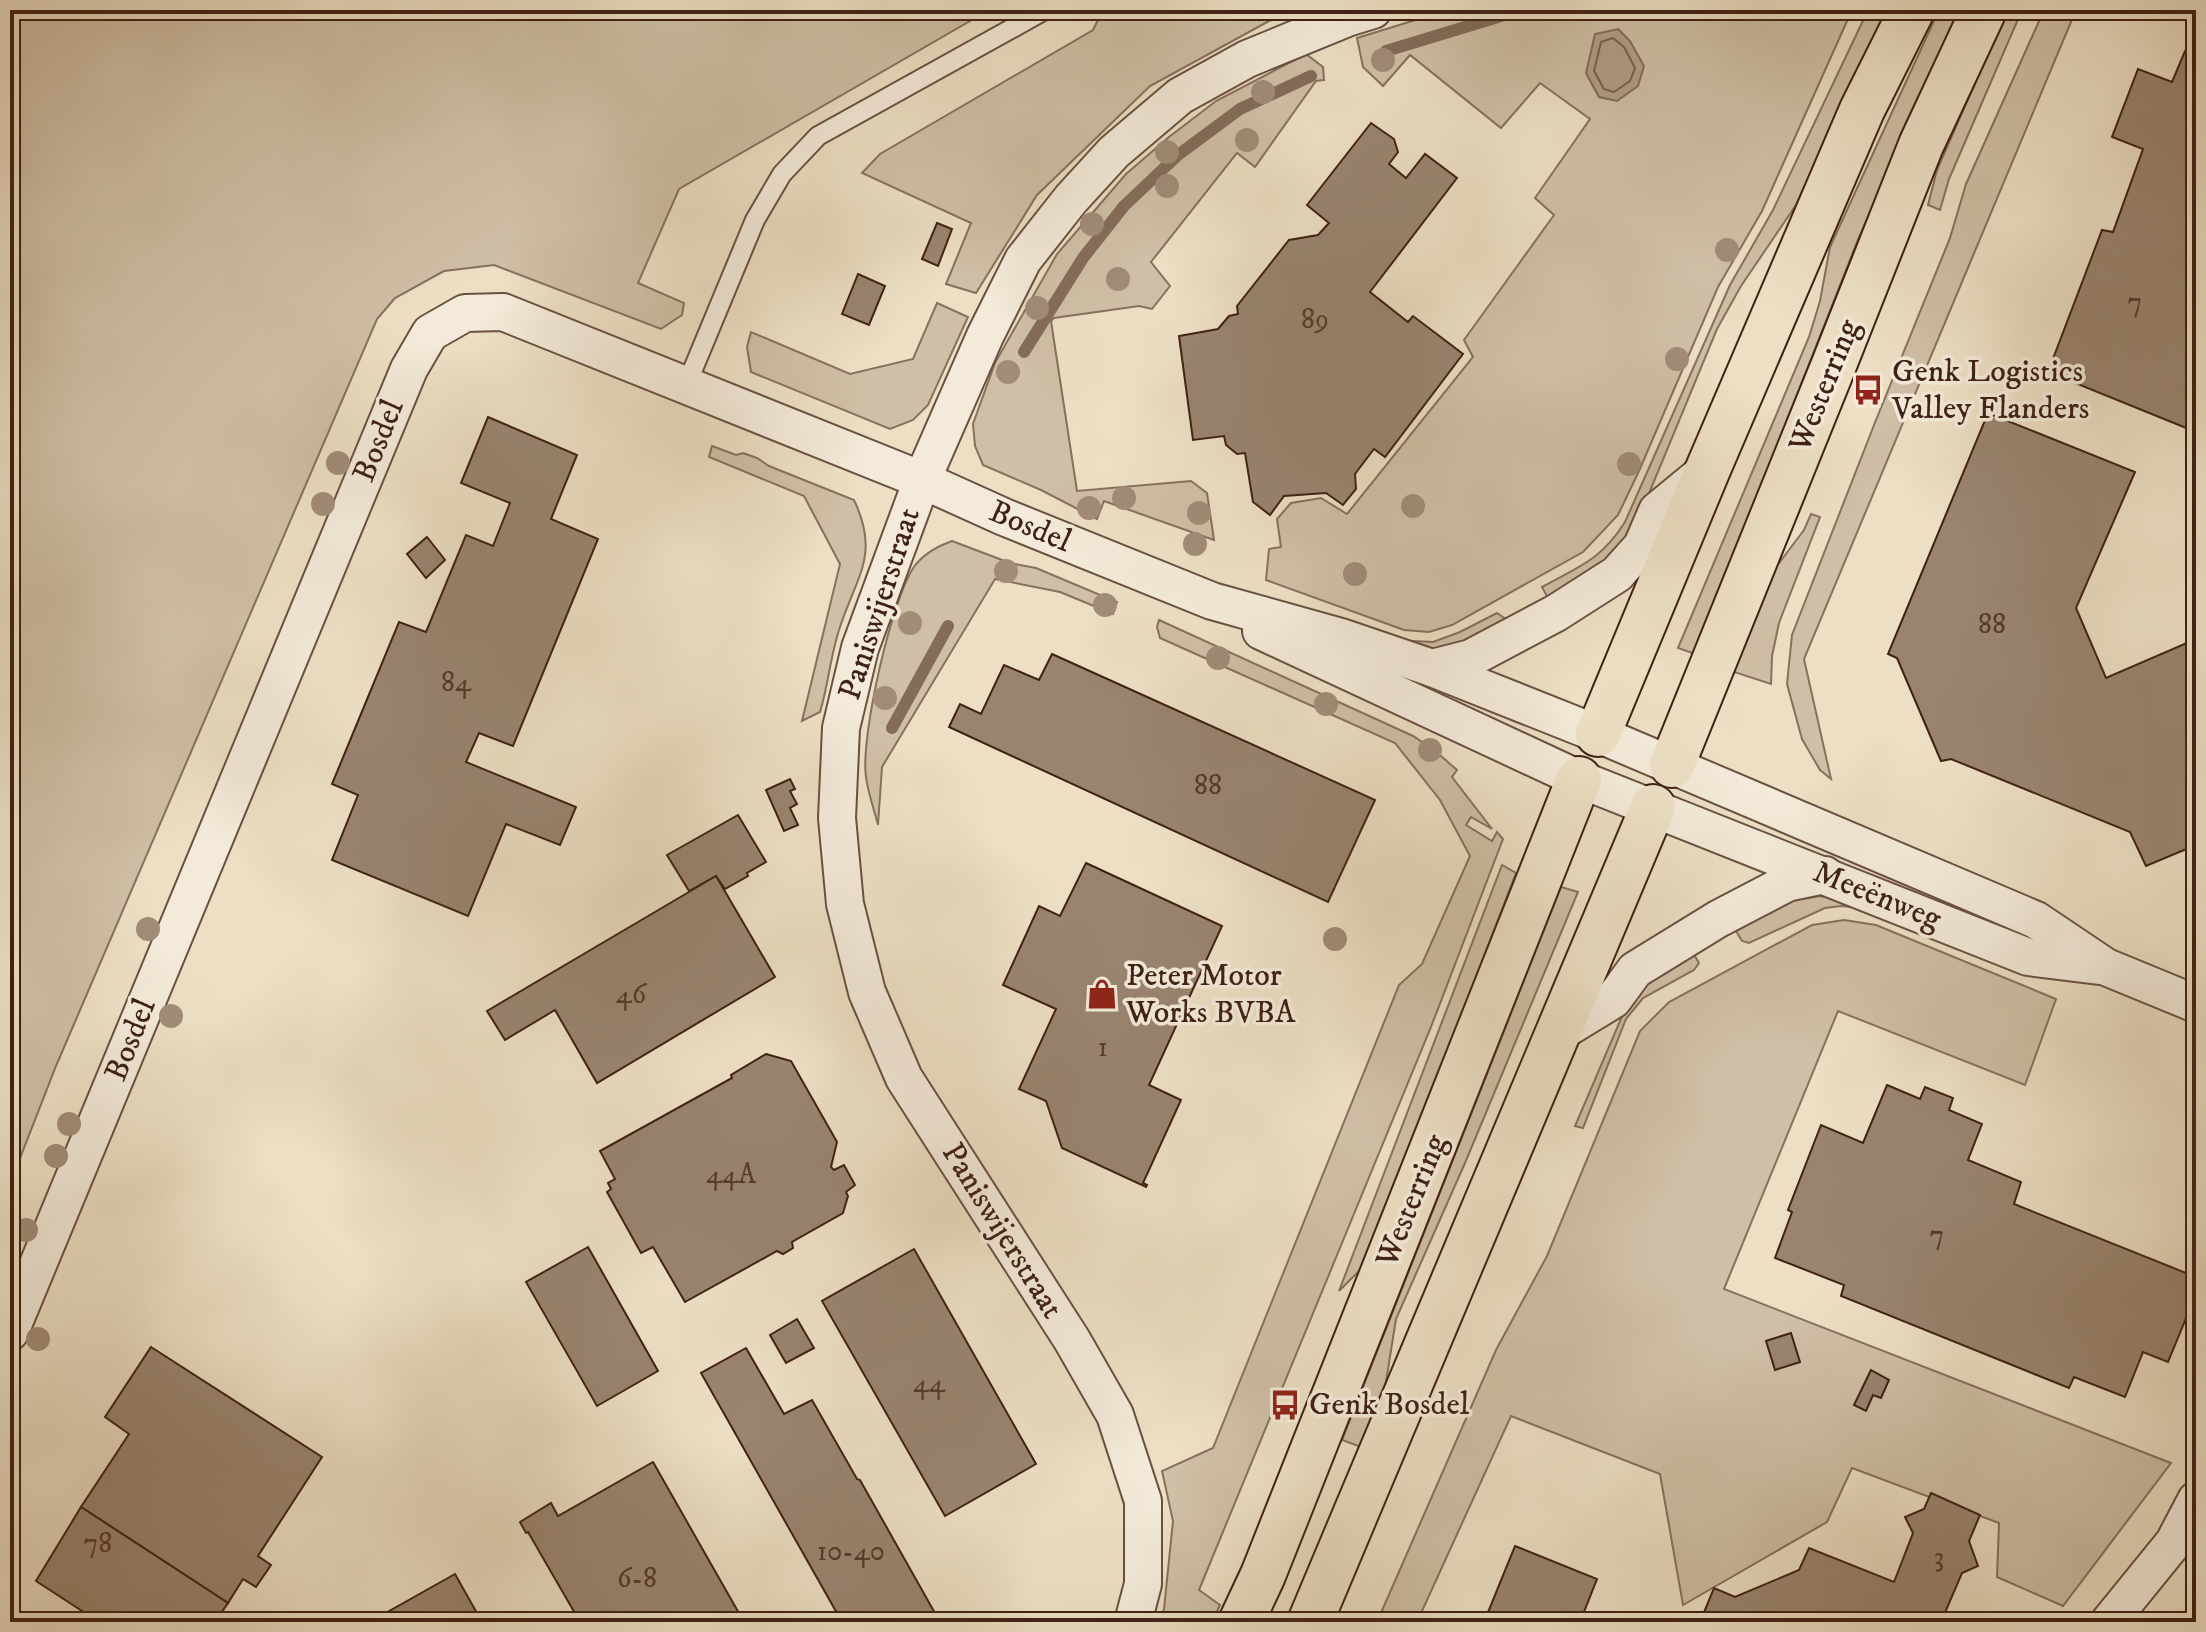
<svg xmlns="http://www.w3.org/2000/svg" width="2206" height="1632" font-family="'IM FELL DW Pica',serif">
<style>
.green{fill:#cfbfa6;stroke:#87705e;stroke-width:2}
.water{fill:#b19e88;stroke:#836c5a;stroke-width:2}
.lines{fill:none;stroke-linecap:round;stroke-linejoin:round}
.shore{stroke:#78604e;stroke-width:2}
.stream{stroke:#836c5a;stroke-width:12}
.building{fill:#998470;stroke:#3f2115;stroke-width:2}
.lane-casing{stroke:#6a5041;stroke-width:22}
.street-casing{stroke:#6a5041;stroke-width:40}
.highway-casing{stroke:#3f2115;stroke-width:48}
.lane{stroke:#f3ead9;stroke-width:18}
.street{stroke:#f3ead9;stroke-width:36}
.highway{stroke:#ecdfc4;stroke-width:44}
.tree{fill:#a18c78}
.labels{text-anchor:middle;dominant-baseline:central;stroke-width:7;stroke-linejoin:round;paint-order:stroke}
.number-label{font-size:28px;fill:#563a2c}
.poi-label{font-size:32px;fill:#3f2115;stroke:#f3ead9;text-anchor:start}
.street-label{font-size:32px;fill:#3f2115;stroke:#f3ead9}
</style>
<rect width="100%" height="100%" fill="#ecdfc4"/>
<filter id="stains"><feTurbulence type="fractalNoise" baseFrequency=".0025" numOctaves="4"/><feColorMatrix values="0 0 0 0 .2 0 0 0 0 .09 0 0 0 0 .02 0 0 0 .5 -.17"/></filter>
<radialGradient id="worn" r=".72"><stop offset=".6" stop-color="#630" stop-opacity="0"/><stop offset="1" stop-color="#630" stop-opacity=".3"/></radialGradient>
<!-- green -->
<g class="green">
<path d="M10,10H989L679,189L638,283L684,303L682,315L661,329L494,265L444,271L395,298L377,319L56,1066L10,1184Z"/>
<path d="M1103,10H1304L1269,21L1150,86L1037,195L976,293L946,284L971,223L862,173L880,154L1093,30Z"/>
<path d="M1448,10H1852L1762,211L1718,287L1639,471L1618,515L1583,552L1452,625L1429,632L1404,630L1266,580L1269,549L1281,547L1277,519L1291,503L1321,498L1347,514L1473,357L1464,340L1554,215L1535,198L1590,119L1540,83L1501,128L1410,55L1383,86L1363,67L1357,38Z"/>
<path d="M1868,10H1886L1796,205L1741,286L1717,329L1633,532L1613,557L1548,598L1542,587C1580,566 1601,560 1625,522L1730,285L1773,210Z"/>
<path d="M1939,10H1960L1857,242L1695,654L1678,648L1809,337L1820,301L1830,247Z"/>
<path d="M2007,10H2022L1949,179L1940,210L1928,205L1937,170Z"/>
<path d="M2044,10H2076L1804,659L1831,779L1820,770L1802,739L1787,684L1792,635L1874,425L1950,238L1966,184Z"/>
<path d="M1306,54L1323,67L1324,80L1316,81L1255,167L1237,153L1151,262L1170,286L1152,309L1139,306L1054,318L1051,321L1077,491L1191,481L1207,493L1214,540L1104,501L1097,519L1041,490L983,465L975,446L973,424L995,363L1057,254L1126,174L1169,137L1216,101Z"/>
<path d="M937,303L968,317L928,405L913,420L890,429L751,372L747,347L751,332L850,374L913,359Z"/>
<path d="M712,446L736,455L743,453L757,458L769,466L854,500C880,555 857,575 840,627C832,650 829,677 823,701L820,712L802,721L840,564L804,496L709,457Z"/>
<path d="M1811,514L1820,517L1779,623L1772,656L1771,684L1734,672L1776,567L1804,530Z"/>
<path d="M952,541L1010,563L1036,568L1117,602L1113,614L1060,592L995,579L882,767L878,825C874,809 868,793 866,777C860,738 892,595 916,564C926,552 938,546 952,541Z"/>
<path d="M1497,613L1507,620C1459,647 1445,658 1391,640L1433,642L1460,632Z"/>
<path d="M1159,620L1413,736L1433,749L1457,770L1452,777L1492,829L1471,817L1466,825L1492,841L1497,832L1503,839L1431,1027L1199,1590L1220,1605L1212,1622H1159L1164,1609L1173,1521L1162,1471L1213,1448L1399,985L1422,964L1470,856L1440,800L1395,743L1160,638L1157,627Z"/>
<path d="M1502,865L1516,873L1366,1264L1339,1291Z"/>
<path d="M1561,887L1578,892L1465,1163L1396,1319L1385,1388L1361,1447L1342,1440Z"/>
<path d="M1819,896L1834,898L1864,908L1841,906L1825,908L1749,943L1742,941L1736,931L1790,901Z"/>
<path d="M1844,920L1876,925L2056,999L2025,1085L1838,1011L1724,1289L2171,1463L2063,1606L1997,1577L1999,1523L1852,1468L1827,1522L1683,1605L1660,1474L1511,1416L1417,1622H1377L1496,1350L1547,1256L1640,1031L1669,1002L1812,925Z"/>
<path d="M1693,953L1699,963L1694,970L1643,998L1626,1019L1583,1128L1575,1126L1623,1014L1644,984Z"/>
</g>
<!-- water -->
<path class="water" d="M1618,29L1630,41L1644,66L1638,86L1617,101L1599,97L1586,73L1595,34Z"/>
<g class="lines">
<!-- shore -->
<path class="shore" d="M1613,38L1624,47L1635,68L1630,81L1614,92L1604,89L1594,71L1601,42Z"/>
<!-- stream -->
<g class="stream">
<path d="M1386,51L1521,10"/>
<path d="M1024,352L1083,258L1124,206L1178,155L1240,109L1311,76"/>
<path d="M892,728L948,626"/>
</g>
</g>
<!-- building -->
<g class="building">
<path d="M2185,51L2196,55V432L2048,372L2102,230L2113,232L2143,149L2112,137L2138,69L2172,82Z"/>
<path d="M1371,123L1394,139L1398,152L1389,164L1406,178L1425,154L1457,178L1370,292L1408,322L1413,316L1463,354L1385,457L1374,449L1355,474L1356,489L1343,505L1326,493L1284,496L1270,515L1253,502L1245,453L1237,454L1226,445L1224,436L1193,440L1179,336L1218,329L1229,316L1238,314L1237,306L1289,240L1318,235L1329,223L1307,205Z"/>
<path d="M937,223L952,229L938,266L922,259Z"/>
<path d="M858,274L885,286L869,325L842,314Z"/>
<path d="M1988,413L2135,472L2076,608L2106,678L2196,639V845L2146,866L2130,832L1951,759L1941,761L1897,658L1888,654Z"/>
<path d="M488,417L577,455L551,519L598,539L513,746L479,733L466,762L576,807L560,845L506,824L468,916L332,860L358,795L332,784L399,622L426,632L466,535L493,546L510,503L461,483Z"/>
<path d="M427,537L445,560L426,578L407,554Z"/>
<path d="M1052,654L1375,800L1328,902L949,727L960,704L981,714L1004,665L1039,680Z"/>
<path d="M790,779L795,789L790,791L797,804L790,808L798,825L784,831L766,790Z"/>
<path d="M738,815L766,862L747,873L748,876L725,889L716,876L689,891L667,855Z"/>
<path d="M1086,863L1222,926L1149,1085L1181,1100L1143,1183L1147,1185L1146,1187L1062,1148L1046,1101L1019,1089L1056,1009L1003,985L1039,906L1060,916Z"/>
<path d="M716,876L775,977L597,1083L555,1010L505,1040L487,1011Z"/>
<path d="M766,1054L791,1061L837,1142L831,1167L834,1170L844,1165L855,1185L846,1192L848,1196L843,1213L792,1242L793,1248L783,1254L777,1251L685,1302L653,1247L641,1253L607,1192L611,1189L608,1183L615,1179L600,1151L732,1078L731,1075Z"/>
<path d="M1887,1085L1920,1099L1925,1087L1953,1098L1949,1110L1982,1124L1968,1160L2021,1182L2014,1204L2196,1277V1294L2168,1362L2143,1352L2125,1397L2074,1377L2069,1388L1841,1296L1844,1285L1775,1258L1792,1212L1788,1210L1821,1125L1863,1143Z"/>
<path d="M588,1247L658,1371L597,1406L526,1282Z"/>
<path d="M914,1249L1036,1464L945,1516L822,1301Z"/>
<path d="M797,1319L814,1348L786,1363L770,1335Z"/>
<path d="M1791,1333L1800,1362L1775,1370L1766,1341Z"/>
<path d="M151,1347L322,1457L258,1556L271,1565L256,1587L243,1579L228,1603L81,1507L129,1434L105,1417Z"/>
<path d="M746,1348L784,1414L812,1400L857,1479L860,1480L940,1622H842L701,1373Z"/>
<path d="M1871,1370L1889,1380L1881,1398L1873,1395L1866,1411L1854,1405Z"/>
<path d="M653,1462L744,1622H580L528,1532L526,1533L520,1522L551,1503L558,1516Z"/>
<path d="M1931,1493L1980,1515L1969,1541L1978,1566L1962,1573L1941,1622H1700L1714,1588L1735,1597L1799,1570L1809,1548L1894,1582L1913,1533L1905,1517L1924,1509Z"/>
<path d="M81,1507L228,1603L215,1622H99L36,1581Z"/>
<path d="M1515,1546L1597,1579L1580,1622H1484Z"/>
<path d="M455,1574L482,1622H379L377,1618Z"/>
</g>
<g class="lines">
<!-- lane casing -->
<g class="lane-casing">
<path id="lane" d="M686,386L755,220L782,174L818,136L1045,10"/>
</g>
<!-- street casing -->
<g class="street-casing">
<g id="street">
<path d="M1261,631L1579,779L2028,957L2099,966"/>
<path d="M1432,668L1471,658L1556,613L1617,574L1642,546L1657,511L1708,469"/>
<path d="M1559,1033L1613,1000L1635,970L1718,919L1787,883L1825,875"/>
<path d="M10,1332L409,369L430,333L465,313L503,312L922,480L1004,517L1212,601L1341,637L1432,668L1598,734L2036,920L2106,967L2196,1004"/>
<path d="M1133,1622L1143,1584V1501L1115,1415L1072,1340L904,1078L867,992L845,904L837,818L841,728L860,648L922,480L985,336L1023,260L1071,199L1114,152L1180,96L1247,59L1347,18L1373,10"/>
<path d="M2109,1622L2174,1542L2196,1500"/>
</g>
</g>
<!-- highway casing -->
<g class="highway-casing">
<g id="highway">
<path d="M1598,734L1708,469L1862,110L1912,10"/>
<path d="M1672,765L1835,362L1921,145L1984,10"/>
<path d="M1241,1622L1263,1575L1579,779"/>
<path d="M1310,1622L1653,807"/>
</g>
</g>
<!-- lane -->
<use href="#lane" class="lane"/>
<!-- street -->
<use href="#street" class="street"/>
<!-- highway -->
<use href="#highway" class="highway"/>
</g>
<!-- trees -->
<g class="tree">
<circle cx="1383" cy="60" r="12"/>
<circle cx="1263" cy="92" r="12"/>
<circle cx="1247" cy="140" r="12"/>
<circle cx="1167" cy="152" r="12"/>
<circle cx="1167" cy="186" r="12"/>
<circle cx="1092" cy="224" r="12"/>
<circle cx="1727" cy="250" r="12"/>
<circle cx="1118" cy="279" r="12"/>
<circle cx="1037" cy="308" r="12"/>
<circle cx="1677" cy="359" r="12"/>
<circle cx="1008" cy="372" r="12"/>
<circle cx="338" cy="463" r="12"/>
<circle cx="1629" cy="464" r="12"/>
<circle cx="1124" cy="498" r="12"/>
<circle cx="323" cy="504" r="12"/>
<circle cx="1413" cy="506" r="12"/>
<circle cx="1089" cy="508" r="12"/>
<circle cx="1199" cy="513" r="12"/>
<circle cx="1195" cy="544" r="12"/>
<circle cx="1006" cy="571" r="12"/>
<circle cx="1355" cy="574" r="12"/>
<circle cx="1105" cy="605" r="12"/>
<circle cx="910" cy="623" r="12"/>
<circle cx="1218" cy="658" r="12"/>
<circle cx="885" cy="698" r="12"/>
<circle cx="1326" cy="704" r="12"/>
<circle cx="1430" cy="750" r="12"/>
<circle cx="148" cy="929" r="12"/>
<circle cx="1335" cy="939" r="12"/>
<circle cx="171" cy="1016" r="12"/>
<circle cx="69" cy="1124" r="12"/>
<circle cx="56" cy="1156" r="12"/>
<circle cx="26" cy="1230" r="12"/>
<circle cx="38" cy="1339" r="12"/>
</g>
<!-- icons -->
<defs>
<g id="bus-bare" transform="scale(2.4)"><path d="M-5-6H5V4H4V6H2V4H-2V6H-4V4H-5ZM-3.5-4V0h7V-4ZM-3.5 1.2v1.5H-2V1.2ZM2 1.2v1.5H3.5V1.2Z" fill="#8f2418" stroke="#f3ead9" stroke-width="2.5" paint-order="stroke"/></g>
<g id="shop-bare" transform="scale(2.4)"><path d="M-5-2.5h2.3a2.7 3.5 0 0 1 5.4 0H5L5.5 6h-11ZM-1.5-2.5h3a1.5 2.3 0 0 0-3 0Z" fill="#8f2418" stroke="#f3ead9" stroke-width="2.5" paint-order="stroke"/></g>
</defs>
<g fill-rule="evenodd">
<use href="#bus-bare" x="1868" y="390"/>
<use href="#shop-bare" x="1102" y="994"/>
<use href="#bus-bare" x="1285" y="1405"/>
</g>
<g class="labels">
<!-- number labels -->
<g class="number-label">
<text x="2135" y="302">7</text>
<text x="1315" y="319">89</text>
<text x="1992" y="624">88</text>
<text x="456" y="682">84</text>
<text x="1208" y="785">88</text>
<text x="631" y="994">46</text>
<text x="1103" y="1047">1</text>
<text x="731" y="1174">44A</text>
<text x="1937" y="1235">7</text>
<text x="929" y="1383">44</text>
<text x="98" y="1543">78</text>
<text x="851" y="1551">10-40</text>
<text x="1939" y="1557">3</text>
<text x="637" y="1578">6-8</text>
</g>
<!-- poi labels -->
<g class="poi-label">
<text x="1892" y="372">Genk Logistics<tspan x="1892" dy="37">Valley Flanders</tspan></text>
<text x="1126" y="976">Peter Motor<tspan x="1126" dy="37">Works BVBA</tspan></text>
<text x="1309" y="1405">Genk Bosdel</text>
</g>
<!-- street labels -->
<g class="street-label">
<text transform="translate(1825 386) rotate(-68)">Westerring</text>
<text transform="translate(379 441) rotate(-68)">Bosdel</text>
<text transform="translate(1030 527) rotate(23)">Bosdel</text>
<text transform="translate(880 604) rotate(-72)">Paniswijerstraat</text>
<text transform="translate(1877 896) rotate(22)">Meeënweg</text>
<text transform="translate(131 1040) rotate(-68)">Bosdel</text>
<text transform="translate(1412 1201) rotate(-68)">Westerring</text>
<text transform="translate(1002 1231) rotate(58)">Paniswijerstraat</text>
</g>
</g>
<!-- margin -->
<rect width="2206" height="1632" fill="none" stroke="#ecdfc4" stroke-width="40"/>
<rect x="12" y="12" width="2182" height="1608" fill="none" stroke="#3f2115" stroke-width="4"/>
<rect x="20" y="20" width="2166" height="1592" fill="none" stroke="#3f2115" stroke-width="2"/>
<rect width="100%" height="100%" filter="url(#stains)"/>
<rect width="100%" height="100%" fill="url(#worn)"/>
</svg>
